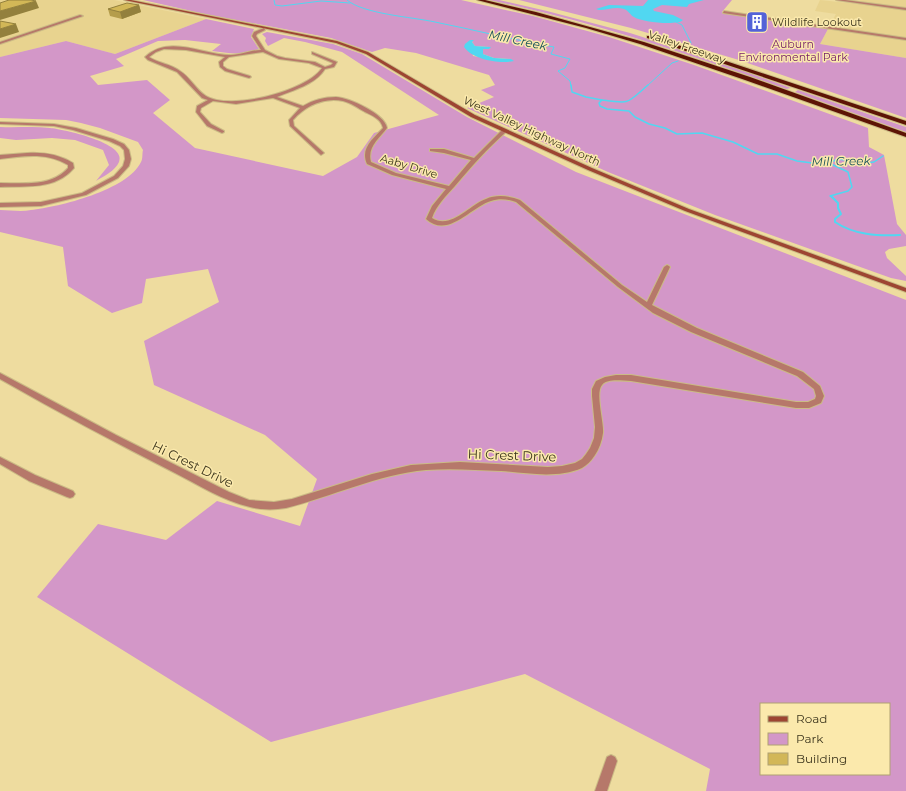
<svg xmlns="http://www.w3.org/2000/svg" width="906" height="791" font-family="Montserrat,sans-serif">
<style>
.built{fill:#e8d38f}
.green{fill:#d397c8;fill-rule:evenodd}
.water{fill:#51d7f1}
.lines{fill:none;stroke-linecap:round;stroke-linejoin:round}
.stream-far2{stroke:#51d7f1;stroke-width:1}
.stream-far1{stroke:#51d7f1;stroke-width:1.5}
.stream{stroke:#51d7f1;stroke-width:2}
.minor-casing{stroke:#cbbb85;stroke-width:2}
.secondary-casing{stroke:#cbbb85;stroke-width:2}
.motorway-casing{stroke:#cbbb85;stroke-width:2}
.minor{fill:#b6786a;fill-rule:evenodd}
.secondary{fill:#9d4532;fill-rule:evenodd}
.motorway{fill:#5d1405;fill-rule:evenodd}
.wall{fill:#b59d4b}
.shaded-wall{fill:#93803d}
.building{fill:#d2b757;stroke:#93803d}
.labels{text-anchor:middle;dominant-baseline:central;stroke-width:3;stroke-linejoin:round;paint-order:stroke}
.far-poi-label{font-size:11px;fill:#3d361d;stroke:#fbe9ac;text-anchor:start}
.far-park-label{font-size:11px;fill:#721b68;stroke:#fbe9ac}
.far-street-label{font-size:11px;fill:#3d361d;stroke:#fbe9ac}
.far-water-label{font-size:12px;font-style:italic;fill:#164f5a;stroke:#fbe9ac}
.street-label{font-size:13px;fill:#3d361d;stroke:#fbe9ac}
</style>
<rect width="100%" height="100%" fill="#eedc9f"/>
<!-- built -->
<g class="built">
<path d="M0,0H114L206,19L115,54L66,41L0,57Z"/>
<path d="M820,0L858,4L860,0H906V58L820,44L836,14L815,11Z"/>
</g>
<!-- green -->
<g class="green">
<path d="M143,0H461L533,16L609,37L694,65L868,128L869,147L884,155L897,224L906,235V246L889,249L885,252L887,258L906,276V281L891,278L715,215L608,172L467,108L494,97L481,90L495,85L489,75L416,53L385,48L372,52L331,38L205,14ZM470,40H473L472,42L475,46L489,47L483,49V54L494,58L511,59L508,62L473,56Z"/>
<path d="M489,0H499L547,11L630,33L702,56L791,88L786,89C688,54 591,21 489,0Z"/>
<path d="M519,0H732L722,12L828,29L820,44L906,58V118L739,60L631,28Z"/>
<path d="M206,19L254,29L251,37L259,49C244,56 227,53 212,51L221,44L185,40L158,41L116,59L124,66L90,76L98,85L147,80L170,100L153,113L195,148L323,176L357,157L374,133L439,115L342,52L305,42L284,38L268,46L265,41L266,38L262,34L267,32L333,44L362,54L467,117L576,172L906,300V791H706L710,769L525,674L271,742L37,597L98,524L166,540L217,501L300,526L317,479L265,435L154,385L144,341L219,302L208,269L146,279L142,303L112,313L68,286L63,247L0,232V210C10,210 21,212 31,210C59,207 128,190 141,162C143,159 142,153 143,150L138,142L100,128L81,123L66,120L0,118V57L66,41L115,54ZM761,704H889V774H761Z"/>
<path d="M798,90L906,127V132L795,92Z"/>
<path d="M0,127C16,128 33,126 50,128C62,129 128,143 119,162C115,171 104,176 96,181L109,165L103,150L75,140L52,138L16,140L0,138Z"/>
</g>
<!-- water -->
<g class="water">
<path d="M648,0H704L689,4L687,7L662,5L653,9L654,11L673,15L683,20C677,26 641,22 634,17C630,15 629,11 624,9C616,6 607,10 599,10L596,9L609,5L643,6Z"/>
<path d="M470,40H474L472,42L475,46L491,47L489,49H483V54L494,58L511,59L514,61C500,64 473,60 464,47L465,44Z"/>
</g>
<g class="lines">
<!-- stream-far2 -->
<g class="stream-far2">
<path d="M274,0L275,5L282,6L321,1L350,3"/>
<path d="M347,0C363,14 412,17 435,22C475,30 514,40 554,47L551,54L570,59L565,68L558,71L570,81L571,86"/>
<path d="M676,22L682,25L691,43"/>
<path d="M647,86L672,63L678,61"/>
</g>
<!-- stream-far1 -->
<g class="stream-far1">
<path d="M571,85L572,92L586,97L602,100L599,103L600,106L607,109L629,111L635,117L649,124L665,128L677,134L702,133L733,142L758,154H777L797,161L820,164L829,163L838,159L866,163L874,162L883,156"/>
<path d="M602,100C631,104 626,104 648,85"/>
<path d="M829,163L848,172L852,187L848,191L830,196L833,198"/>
</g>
<!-- stream -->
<path class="stream" d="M832,197L838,203V208L841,214L835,219V222C854,235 878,236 900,235"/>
<!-- minor casing -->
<g class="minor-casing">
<g id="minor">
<path d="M836,0H845L906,8V10Z"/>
<path d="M724,11L906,38V40L723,13Z"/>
<path d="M80,15L83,16L0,44V42Z"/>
<path d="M264,28L265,30L257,34L256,36L265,50L277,56L285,58L315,62L325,67L331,65L333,63L312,54V52L337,62L334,67L325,69C315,85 293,90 277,97L303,106C313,100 325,97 336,97C350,98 385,114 387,128C379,139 367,147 371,162L396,173L449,186L471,160L444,153L430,151V149H444L474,158L502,130H506V132C487,149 471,167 455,186C446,196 436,206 432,218C451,230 469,205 486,199C497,194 509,196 520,200L622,285L647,302L664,267L667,265L669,266L670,267L652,305L697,328L803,372L820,386L824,396L821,403L809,408H796L631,381C622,381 608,378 602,385C595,393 604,422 603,433C602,441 599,449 595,455C591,461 587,465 582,468C557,479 527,473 501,471C476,470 451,468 426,470C377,475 333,496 286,508C274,510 262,510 250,507C223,501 199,485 175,473C116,443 58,412 0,379V373L116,435L229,492L249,500L274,502L292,499L372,474L411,465L460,462L548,467L562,466L575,463L582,459L586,454L590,448L594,438L595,427L592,396V389L596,381L605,377L616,375H631L796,402H808L815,399L816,396L814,389L797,376L691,332L653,313L618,287L516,202C508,199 499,198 491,201C471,207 448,239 426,219L432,206L446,189L392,175L367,164C360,148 373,139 383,128C381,119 373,116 365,112C358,108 351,103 343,101C324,97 305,106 293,120L294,126L323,152L324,153L321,155L290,126L289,120L300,108L273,98L236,104L213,101L201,108L200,112L211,124L224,131V132L222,133L207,126L196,112L197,106L208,100L202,98L177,72L148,60L145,57C169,34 203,55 231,55C241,55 251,50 261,50L252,36L254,32ZM164,49L186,50L225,57L219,62L220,67L225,71L249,78L251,77L250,76L227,69L223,66V62L229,57L263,52L279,59L309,63L322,68C307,91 230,111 206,96C196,90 190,77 180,71C171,64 158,63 149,57L156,52Z"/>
<path d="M0,122L54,124L76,128L113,139L124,144L129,150L131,159L129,166L118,178L86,195L41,206L0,207V203L41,202L82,193L114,176L123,166L125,159L124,150L120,146L109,141L73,130L54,126L0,124Z"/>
<path d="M27,153C44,152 58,154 73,163L74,168C56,190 26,186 0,187V183C24,183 51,187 68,168V165C47,152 23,156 0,159V155Z"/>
<path d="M0,457L35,475L73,491L75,494L73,497L70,498L67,497L29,481L0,464Z"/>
<path d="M611,755L615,757L617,761L607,791H595L607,757Z"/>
</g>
</g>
<!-- secondary casing -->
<g class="secondary-casing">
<path id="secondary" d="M124,0H131L337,41L368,52L475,115L592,168L689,209L906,288V292L685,211L588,170L471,117L366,54L336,43Z"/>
</g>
<!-- motorway casing -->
<g class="motorway-casing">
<g id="motorway">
<path d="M477,0H485L536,12L644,42L750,77L906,133V137L745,80L640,44L586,28Z"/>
<path d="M647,36H651L906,121V125L647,38Z"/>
</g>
</g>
<!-- minor -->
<use href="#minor" class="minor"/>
<!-- secondary -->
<use href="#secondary" class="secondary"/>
<!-- motorway -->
<use href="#motorway" class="motorway"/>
</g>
<!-- wall -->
<path class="wall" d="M139,5L141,12L122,19L110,16L108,9Z"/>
<!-- shaded-wall -->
<g class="shaded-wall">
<path d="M36,1L39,8L0,20V11Z"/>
<path d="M139,5L141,12L122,19L120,12Z"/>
<path d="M16,24L19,32L0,38V29Z"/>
</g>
<!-- building -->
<g class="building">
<path d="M9,0H31L36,1L0,11V3Z"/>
<path d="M127,3L139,5L120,12L108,9Z"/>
<path d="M0,21L16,24L0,29Z"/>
</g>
<!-- icons -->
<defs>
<g id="building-square" transform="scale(1.15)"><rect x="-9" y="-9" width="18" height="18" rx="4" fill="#5362d8" stroke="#fbe9ac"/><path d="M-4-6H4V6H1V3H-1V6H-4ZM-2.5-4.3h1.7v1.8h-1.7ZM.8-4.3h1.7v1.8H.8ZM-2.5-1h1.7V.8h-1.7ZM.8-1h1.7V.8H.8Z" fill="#fff"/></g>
</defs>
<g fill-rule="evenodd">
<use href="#building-square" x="757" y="22"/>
</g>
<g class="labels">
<!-- far-poi labels -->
<g class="far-poi-label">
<text x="772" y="22">Wildlife Lookout</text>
</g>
<!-- far-park labels -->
<g class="far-park-label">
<text x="793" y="44">Auburn<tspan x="793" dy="13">Environmental Park</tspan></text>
</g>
<!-- far-street labels -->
<g class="far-street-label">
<text transform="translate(687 47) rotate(19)">Valley Freeway</text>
<text transform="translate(532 131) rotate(25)">West Valley Highway North</text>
<text transform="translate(409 166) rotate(17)">Aaby Drive</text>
</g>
<!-- far-water labels -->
<g class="far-water-label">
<text transform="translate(518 40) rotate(12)">Mill Creek</text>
<text transform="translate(841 161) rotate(-1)">Mill Creek</text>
</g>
<!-- street labels -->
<g class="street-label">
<text transform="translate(512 455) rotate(2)">Hi Crest Drive</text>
<text transform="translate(193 464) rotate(26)">Hi Crest Drive</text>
</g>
</g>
<!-- legend -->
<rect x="760" y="703" width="130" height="72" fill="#fbe9ac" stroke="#afa173"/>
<rect x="768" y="716" width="20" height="6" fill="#9d4532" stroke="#afa173"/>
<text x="796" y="723" font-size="12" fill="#3d361d">Road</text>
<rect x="768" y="733" width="20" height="12" fill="#d397c8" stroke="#afa173"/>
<text x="796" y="743" font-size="12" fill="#3d361d">Park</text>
<rect x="768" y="753" width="20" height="12" fill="#d2b757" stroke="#afa173"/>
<text x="796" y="763" font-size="12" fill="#3d361d">Building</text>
</svg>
